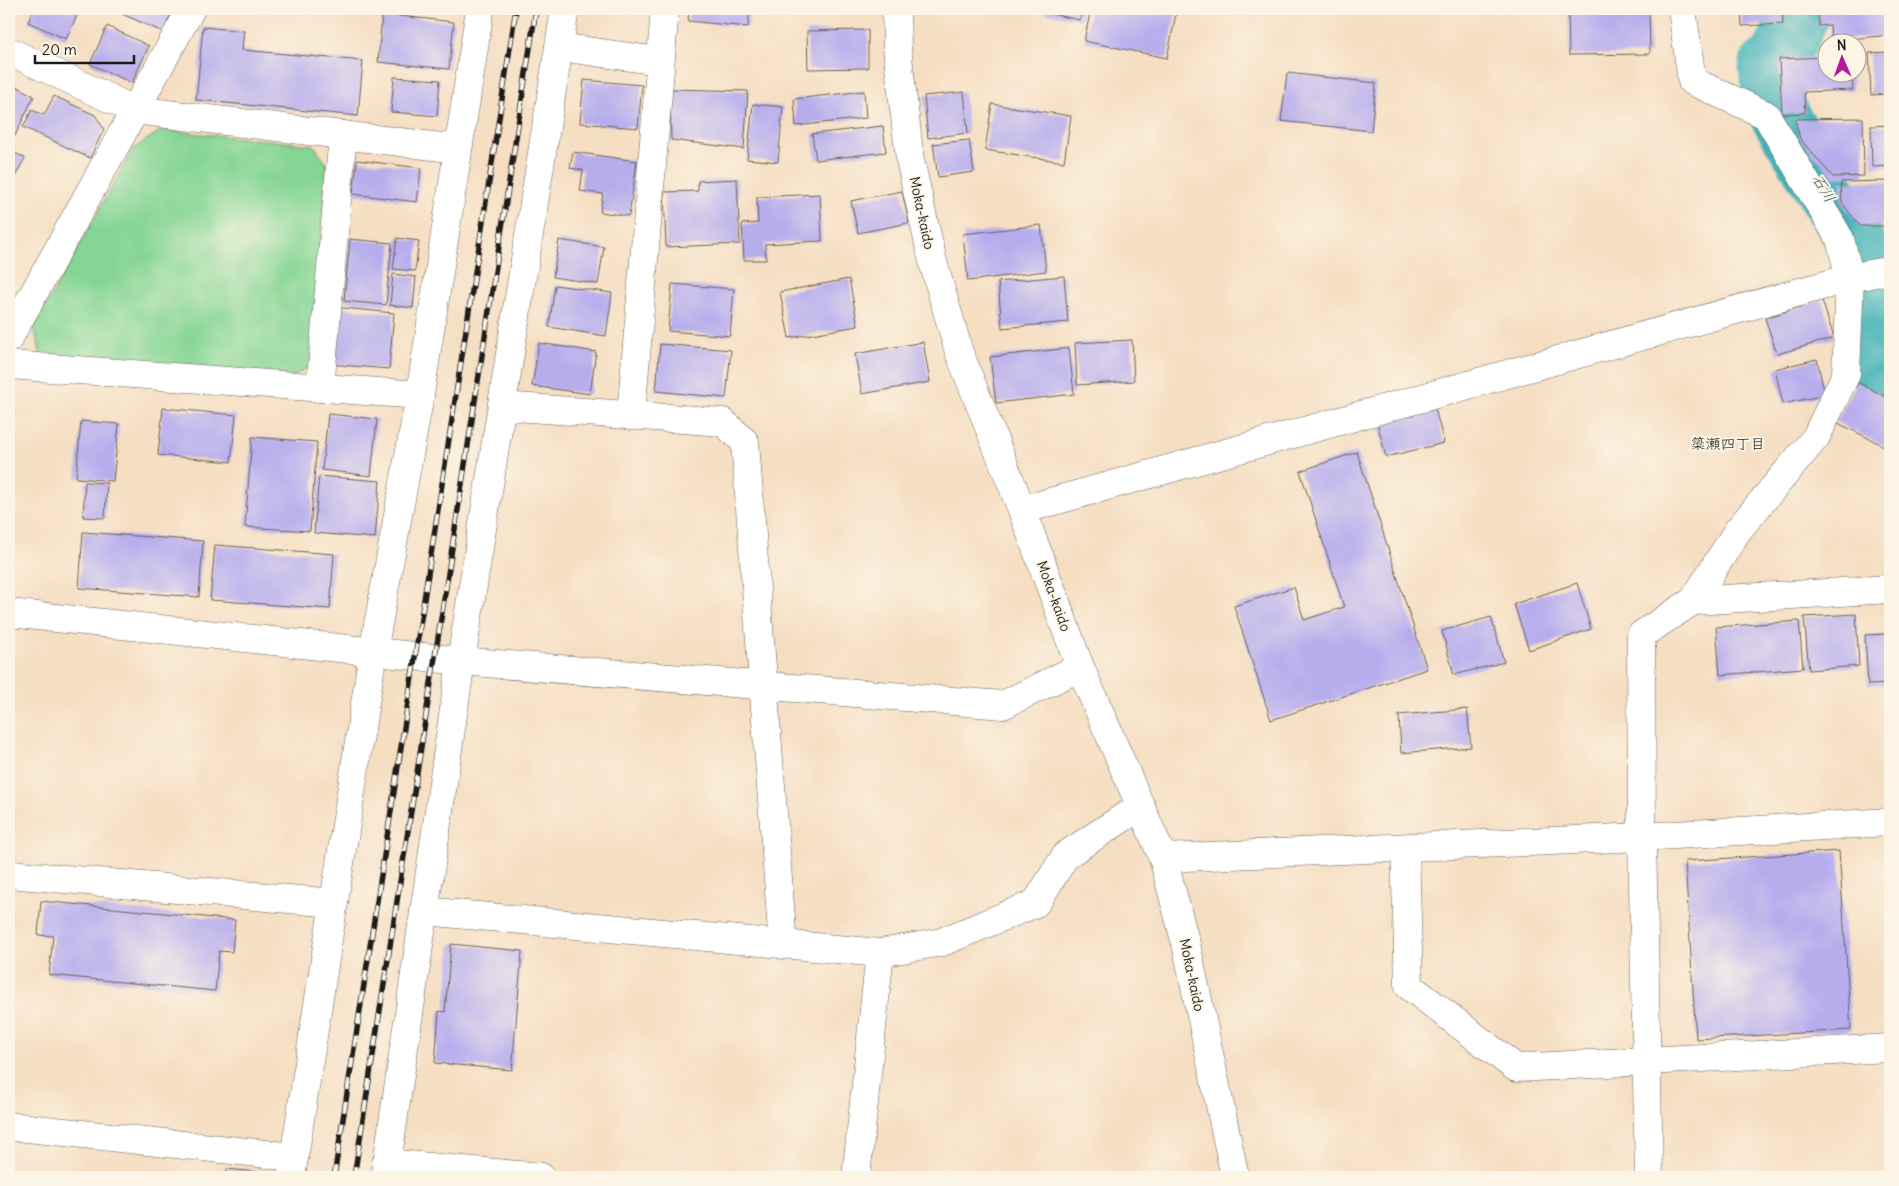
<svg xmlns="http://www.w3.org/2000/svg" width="1899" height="1186" font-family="Delius,'Klee One',sans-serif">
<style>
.green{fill:#85d594;stroke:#507858}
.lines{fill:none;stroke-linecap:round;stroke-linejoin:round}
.stream{stroke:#42b2b8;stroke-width:10}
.river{stroke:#42b2b8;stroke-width:59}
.building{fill:#b7aded}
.minor-casing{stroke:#686056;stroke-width:29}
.minor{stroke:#fff;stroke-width:28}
.rail-casing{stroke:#1c1c1c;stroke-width:5.5}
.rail{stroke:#fcf5e5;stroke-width:4;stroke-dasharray:11;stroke-linecap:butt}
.labels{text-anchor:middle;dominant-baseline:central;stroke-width:4;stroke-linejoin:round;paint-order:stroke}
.street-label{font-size:14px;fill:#1c1c1c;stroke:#fcf5e5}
.water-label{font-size:15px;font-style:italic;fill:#2d6062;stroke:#fcf5e5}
.neighbourhood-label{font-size:15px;fill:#1c1c1c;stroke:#fcf5e5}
</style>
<rect width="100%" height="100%" fill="#fcf5e5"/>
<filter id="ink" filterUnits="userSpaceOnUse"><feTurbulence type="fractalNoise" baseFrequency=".02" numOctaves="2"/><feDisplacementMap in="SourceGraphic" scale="10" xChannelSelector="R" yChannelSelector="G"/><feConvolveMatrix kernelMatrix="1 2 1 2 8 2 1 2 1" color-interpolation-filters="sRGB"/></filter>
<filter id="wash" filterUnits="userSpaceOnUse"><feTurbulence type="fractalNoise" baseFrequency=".0096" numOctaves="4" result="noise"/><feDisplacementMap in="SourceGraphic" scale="20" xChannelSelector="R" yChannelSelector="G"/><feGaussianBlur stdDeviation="1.12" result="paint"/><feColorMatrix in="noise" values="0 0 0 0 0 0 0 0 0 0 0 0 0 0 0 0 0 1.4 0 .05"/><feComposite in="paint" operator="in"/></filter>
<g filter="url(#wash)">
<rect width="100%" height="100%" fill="#f5dec2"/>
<!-- green -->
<path class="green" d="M161,130L314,145L327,165L310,366L292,377L42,360L34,327L133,149Z"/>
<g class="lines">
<!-- stream -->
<path class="stream" d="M1873,293L1890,291"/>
<!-- river -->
<path class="river" d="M1803,9L1779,59L1768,67L1773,105L1853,235L1873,287L1876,365L1890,373"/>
</g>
<g id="blocks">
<!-- building -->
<g class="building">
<path d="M34,9H80L66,39L28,22Z"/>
<path d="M111,9H173L163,32Z"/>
<path d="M689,9H750L748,27L688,21Z"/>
<path d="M1027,9H1082L1080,20Z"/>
<path d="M1091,9H1113L1130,12L1131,9H1177L1167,58L1084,41Z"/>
<path d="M1568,9H1649L1650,54L1569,55Z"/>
<path d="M1741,9H1782L1783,24L1742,26Z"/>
<path d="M1818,9H1890V35L1831,41L1830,25L1819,26Z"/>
<path d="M382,14L454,22L449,69L378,62Z"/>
<path d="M107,26L149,46L132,83L90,64Z"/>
<path d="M203,27L244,31L242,50L363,61L358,116L196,100Z"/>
<path d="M868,30V68L808,69L807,31Z"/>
<path d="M1890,52V94L1871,95L1869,53Z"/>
<path d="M1826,57V72H1852L1853,90L1804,92L1805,113L1782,114L1779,59Z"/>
<path d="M1287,73L1376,83L1371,131L1281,121Z"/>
<path d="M394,77L440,80L437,116L391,112Z"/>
<path d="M584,80L642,85L638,128L580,123Z"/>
<path d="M16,86L34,96L11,144L9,143V101Z"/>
<path d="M670,89L748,91L744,149L671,140Z"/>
<path d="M864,91L866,118L796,126L794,99Z"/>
<path d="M964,92L968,133L928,138L924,96Z"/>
<path d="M54,96L95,115L104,129L90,158L23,127L32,110L44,115Z"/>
<path d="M753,104L783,107L778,162L747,159Z"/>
<path d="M992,104L1071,116L1064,162L985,150Z"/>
<path d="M1863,118L1864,176L1833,177L1800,139L1795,119Z"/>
<path d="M1890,125V166L1872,167L1871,126Z"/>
<path d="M883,126L886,152L816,160L812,134Z"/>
<path d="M969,140L974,172L938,177L933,144Z"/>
<path d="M9,150L25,158L11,184L9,183Z"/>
<path d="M573,152L637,161L629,216L600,212L603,194L580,191L583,170L570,168Z"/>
<path d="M357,160L421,168L417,202L353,194Z"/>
<path d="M737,179L740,244L666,247L664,192L698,191V181Z"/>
<path d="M1890,181V226H1860L1842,203L1841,182Z"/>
<path d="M902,191L909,223L858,233L851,201Z"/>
<path d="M820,194L822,241L765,244L766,260H744L742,224L758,223L757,197Z"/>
<path d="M1041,225L1046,271L968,281L963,234Z"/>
<path d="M397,238L419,241L415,271L393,269Z"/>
<path d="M350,239L392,243L386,305L344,301Z"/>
<path d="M559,240L604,247L598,284L553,277Z"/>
<path d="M393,274L416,277L413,308L390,305Z"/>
<path d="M1064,276L1068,322L1002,328L998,282Z"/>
<path d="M849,279L858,326L789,338L780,292Z"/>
<path d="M672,284L734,289L730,336L668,331Z"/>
<path d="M555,285L612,293L606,336L549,327Z"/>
<path d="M1822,300L1834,338L1777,354L1765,318Z"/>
<path d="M333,307L394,313L389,369L328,364Z"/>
<path d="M1132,340L1134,381L1077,385L1075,343Z"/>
<path d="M923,342L930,382L862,394L855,354Z"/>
<path d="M539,343L596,352L590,394L532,386Z"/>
<path d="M660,344L731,350L726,398L656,391Z"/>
<path d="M1069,348L1074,394L996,403L990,357Z"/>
<path d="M1817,359L1825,395L1783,404L1775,369Z"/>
<path d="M1857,382L1890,399V449L1836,422Z"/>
<path d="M1434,404L1444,443L1386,457L1376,418Z"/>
<path d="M163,408L236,415L231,462L158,455Z"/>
<path d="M328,414L377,419L371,476L322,470Z"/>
<path d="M81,421L119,424L113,481L76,478Z"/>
<path d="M252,437L317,442L310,531L245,527Z"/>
<path d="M1357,452L1427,669L1271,720L1234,606L1294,587L1304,620L1344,607L1300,471Z"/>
<path d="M319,476L380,481L375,538L314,533Z"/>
<path d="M85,482L107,483L105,518L83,517Z"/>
<path d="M83,532L203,541L199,597L79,588Z"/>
<path d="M215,545L334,554L330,609L210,600Z"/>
<path d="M1577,583L1591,629L1529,650L1514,604Z"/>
<path d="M1856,614L1859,666L1809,670L1804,617Z"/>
<path d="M1491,617L1504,662L1454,675L1442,631Z"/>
<path d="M1799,621L1803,668L1720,675L1716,627Z"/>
<path d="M1890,634V684L1868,685L1865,635Z"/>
<path d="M1467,709L1471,747L1401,753L1399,715Z"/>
<path d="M1839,851L1851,1030L1696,1039L1685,861Z"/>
<path d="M41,901L235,920L232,952L219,951L215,991L49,975L53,936L38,935Z"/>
<path d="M451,944L522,951L512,1070L435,1063L439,1011L445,1012Z"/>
<path d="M227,1169L258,1172L257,1177H226Z"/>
</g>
</g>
</g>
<g filter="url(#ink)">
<use href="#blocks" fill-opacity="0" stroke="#686056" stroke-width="1"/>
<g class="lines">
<!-- minor casing -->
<g class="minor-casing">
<g id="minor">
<path d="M896,9L897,48L910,160L933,262L959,352L1022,510L1080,667L1163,858L1187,948L1235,1177"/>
<path d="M559,47L659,61"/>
<path d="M9,51L134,110L458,149"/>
<path d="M9,338L191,9"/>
<path d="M9,365L420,395"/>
<path d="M320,388L343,135"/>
<path d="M502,406L723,422L745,442L783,945"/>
<path d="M631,416L665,9"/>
<path d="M1022,510L1850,278L1890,270"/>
<path d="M1693,601L1890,589"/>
<path d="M9,613L461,661L1003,705L1080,667"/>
<path d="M1405,848L1409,986L1516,1068L1890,1048"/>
<path d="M1163,858L1642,837L1890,822"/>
<path d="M9,874L334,903"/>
<path d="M424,911L880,953L856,1177"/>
<path d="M880,953L942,942L1036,903L1066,855L1141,806"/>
<path d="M9,1126L294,1157"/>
<path d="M386,1163L541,1177"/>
<path d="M291,1177L373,652L420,395L480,9"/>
<path d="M385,1177L461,661L565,9"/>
<path d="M1649,1177L1642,837L1641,635L1693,601L1738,530L1816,437L1846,374L1850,278L1840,239L1766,115L1692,81L1682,9"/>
</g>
</g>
<!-- minor -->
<use href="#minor" class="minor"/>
<!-- rail casing -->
<g class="rail-casing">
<g id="rail">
<path d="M334,1177L516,9"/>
<path d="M354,1177L536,9"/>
</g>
</g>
<!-- rail -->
<use href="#rail" class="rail"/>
</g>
</g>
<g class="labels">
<!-- street labels -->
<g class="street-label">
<text transform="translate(922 213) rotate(78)">Moka-kaido</text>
<text transform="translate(1054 596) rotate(70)">Moka-kaido</text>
<text transform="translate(1192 975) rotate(78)">Moka-kaido</text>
</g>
<!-- water labels -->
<g class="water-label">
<text transform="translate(1824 188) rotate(58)">石川</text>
</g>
<!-- neighbourhood labels -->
<g class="neighbourhood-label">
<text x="1728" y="443">簗瀬四丁目</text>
</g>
</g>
<!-- margin -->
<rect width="1899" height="1186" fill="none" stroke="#fcf5e5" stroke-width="30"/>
<!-- north arrow -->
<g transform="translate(1842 58) rotate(358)"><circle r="24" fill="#fcf5e5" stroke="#a29e95"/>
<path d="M0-4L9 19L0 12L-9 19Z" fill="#b5179e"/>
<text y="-8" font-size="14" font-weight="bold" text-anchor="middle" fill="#1c1c1c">N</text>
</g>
<!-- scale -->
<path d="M35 55v8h99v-8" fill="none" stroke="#1c1c1c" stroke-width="2.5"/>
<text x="42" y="55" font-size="15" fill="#1c1c1c" stroke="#fcf5e5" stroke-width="4" paint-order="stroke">20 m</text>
</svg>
